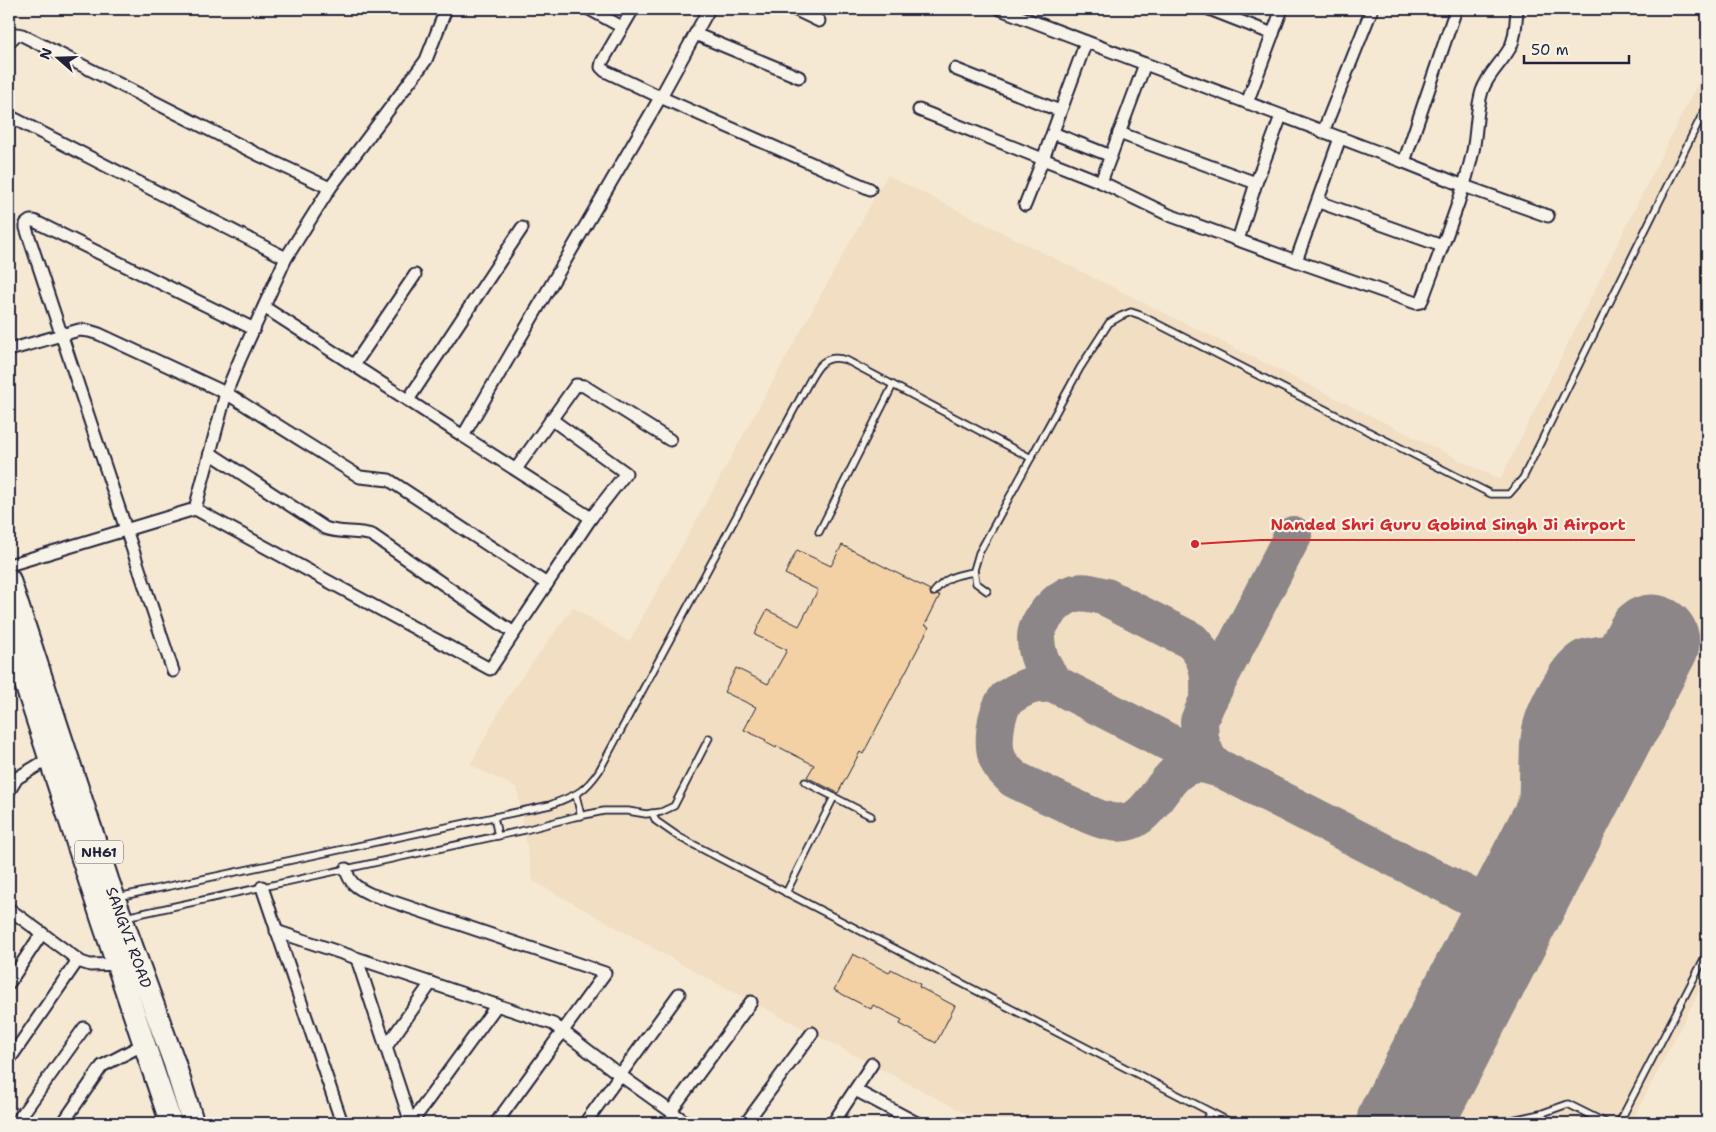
<svg xmlns="http://www.w3.org/2000/svg" width="1716" height="1132" font-family="'Shantell Sans',sans-serif">
<style>
.built{fill:#f1dec3}
.lines{fill:none;stroke-linecap:round;stroke-linejoin:round}
.taxiway{stroke:#8c8688;stroke-width:38}
.runway{stroke:#8c8688;stroke-width:95}
.building{fill:#f3d1a4;stroke:#22223b}
.lane-casing{stroke:#22223b;stroke-width:9}
.street-casing{stroke:#22223b;stroke-width:15}
.highway-casing{stroke:#22223b;stroke-width:25}
.lane{stroke:#f7f3e8;stroke-width:5.5}
.street{stroke:#f7f3e8;stroke-width:11}
.highway{stroke:#f7f3e8;stroke-width:21}
.labels{text-anchor:middle;dominant-baseline:central;stroke-width:4.5;stroke-linejoin:round;paint-order:stroke}
.shield{fill:#f7f3e8;stroke:#62616f;stroke-width:1}
.shield-label{font-size:14px;font-weight:bold;fill:#22223b}
.street-label{font-size:15px;fill:#22223b;stroke:#f7f3e8}
.leader{fill:none;stroke:#d62828;stroke-width:2}
.callout-dot{fill:#d62828;stroke:#f7f3e8;stroke-width:2}
.callout-label{font-size:16px;text-anchor:middle;font-weight:bold;fill:#d62828;stroke:#f7f3e8;stroke-width:4.5;stroke-linejoin:round;paint-order:stroke}
</style>
<rect width="100%" height="100%" fill="#f6e9d4"/>
<filter id="ink" filterUnits="userSpaceOnUse"><feTurbulence type="fractalNoise" baseFrequency=".02" numOctaves="2"/><feDisplacementMap in="SourceGraphic" scale="10" xChannelSelector="R" yChannelSelector="G"/><feConvolveMatrix kernelMatrix="1 2 1 2 8 2 1 2 1" color-interpolation-filters="sRGB"/></filter>
<g filter="url(#ink)">
<!-- built -->
<path class="built" d="M1707,64V976L1631,1123H984L705,977L533,881L517,788L470,765L506,699L573,607L629,642L887,175L1500,480Z"/>
<g class="lines">
<!-- taxiway -->
<g class="taxiway">
<path d="M1055,684C1044,671 1036,656 1036,638C1036,621 1058,597 1075,593C1086,591 1096,594 1106,597L1192,641C1209,659 1210,674 1209,698"/>
<path d="M1218,768C1212,767 1205,764 1199,764C1159,765 1156,830 1112,822C1099,820 1085,813 1073,807C1054,798 1034,789 1014,779C1009,774 1003,769 999,762C991,747 995,713 1006,699C1008,697 1012,695 1015,693C1030,684 1038,683 1055,684L1471,897C1491,914 1493,927 1492,952"/>
<path d="M1218,768L1208,760L1200,740L1199,721L1207,702L1293,535"/>
<path d="M1471,897C1477,898 1484,901 1490,900C1503,898 1522,890 1529,878C1540,860 1536,838 1537,818C1538,794 1538,770 1539,745C1540,726 1546,712 1555,695C1563,682 1570,667 1583,659C1586,657 1591,657 1594,656C1631,646 1664,692 1644,724C1629,750 1601,768 1577,786"/>
</g>
<!-- runway -->
<path class="runway" d="M1404,1123L1652,642"/>
</g>
<!-- building -->
<g class="building">
<path d="M842,545L930,590L931,596L940,595L925,625L929,627L863,754L860,752L838,793L807,777L814,765L777,746L776,748L765,742L766,740L744,730L756,707L724,692L736,668L768,684L787,650L755,635L758,627L767,610L799,626L818,590L785,574L797,550L831,566Z"/>
<path d="M853,954L889,973L891,969L920,984L919,987L955,1006L936,1043L900,1024L902,1020L873,1005L871,1009L834,990Z"/>
</g>
<g class="lines">
<!-- lane casing -->
<g class="lane-casing">
<g id="lane">
<path d="M819,532L893,385"/>
<path d="M987,591L976,583L974,570L979,553L1080,368L1109,323L1121,316L1131,312L1140,315L1491,494H1509L1523,478L1707,105"/>
<path d="M934,592C946,577 955,575 974,572"/>
<path d="M805,782L871,816"/>
<path d="M576,795L581,816"/>
<path d="M652,813L656,821L679,837L1232,1123"/>
<path d="M494,817L498,836"/>
<path d="M786,893L834,797"/>
<path d="M118,897L550,805C575,795 583,794 599,771L804,391C815,372 821,352 846,360L1031,458"/>
<path d="M125,917L525,830L574,817L604,811H628L646,814L661,812L674,806L709,738"/>
<path d="M1204,1123L1210,1112"/>
<path d="M1498,1123L1540,1114L1568,1104L1606,1123"/>
<path d="M1619,1123L1707,953"/>
</g>
</g>
<!-- street casing -->
<g class="street-casing">
<g id="street">
<path d="M589,9L622,27"/>
<path d="M633,9L602,62L601,67L605,71L660,97L870,189"/>
<path d="M794,9L819,21"/>
<path d="M1000,9L1404,162L1456,9"/>
<path d="M1209,9L1273,34"/>
<path d="M695,34L799,77"/>
<path d="M9,42L17,34L22,35L261,156L330,188L286,258L240,359L226,393L195,509L9,565"/>
<path d="M955,69L1060,111"/>
<path d="M1247,103L1282,9"/>
<path d="M919,110L1101,182L1169,215L1296,261L1340,138"/>
<path d="M9,116L286,258"/>
<path d="M1323,132L1372,9"/>
<path d="M1053,133L1111,156"/>
<path d="M1119,133L1256,183"/>
<path d="M1404,162L1464,186L1548,216"/>
<path d="M1101,182L1145,64"/>
<path d="M330,188L426,60L446,9"/>
<path d="M1319,202L1442,246"/>
<path d="M1025,205L1043,159L1086,42"/>
<path d="M1238,240L1256,183L1281,116"/>
<path d="M1296,261L1416,303L1421,302L1423,298C1440,250 1462,201 1473,151C1477,131 1476,110 1482,91C1488,73 1503,62 1511,46C1516,35 1516,21 1517,9"/>
<path d="M264,307L463,436L664,91L709,9"/>
<path d="M9,350L79,330L89,331L99,334L226,393L360,477L389,480L547,584"/>
<path d="M354,365L415,275"/>
<path d="M408,400L522,228"/>
<path d="M551,419L626,473L591,518"/>
<path d="M210,453L325,528C340,534 357,530 372,535L514,633"/>
<path d="M516,469L576,385L584,386L670,440"/>
<path d="M195,509L490,669L591,518L463,436"/>
<path d="M173,671L26,228V224L30,221H34L254,329"/>
<path d="M9,791L17,778L50,758"/>
<path d="M346,869C349,883 357,888 370,894L605,973L496,1123"/>
<path d="M262,887L342,1123"/>
<path d="M9,909L81,962L90,965L122,964"/>
<path d="M276,931L553,1024L620,1075L687,1123"/>
<path d="M357,959L411,1123"/>
<path d="M9,983L42,933"/>
<path d="M386,1047L431,983"/>
<path d="M9,1060L78,960"/>
<path d="M855,1090L917,1123"/>
<path d="M671,1111L751,1002"/>
<path d="M16,1123L84,1028"/>
<path d="M63,1123L102,1066L144,1044"/>
<path d="M411,1123L497,1005"/>
<path d="M585,1123L679,994"/>
<path d="M746,1123L812,1033"/>
<path d="M833,1123L872,1064"/>
</g>
</g>
<!-- highway casing -->
<g class="highway-casing">
<g id="highway">
<path id="s1" d="M9,579L108,881L174,1062L193,1123"/>
<path d="M9,633L103,922L171,1123"/>
</g>
</g>
<!-- lane -->
<use href="#lane" class="lane"/>
<!-- street -->
<use href="#street" class="street"/>
<!-- highway -->
<use href="#highway" class="highway"/>
</g>
</g>
<g class="labels">
<!-- shield labels -->
<rect class="shield" x="75" y="840.5" width="48" height="23" rx="4"/>
<g class="shield-label">
<text x="99" y="852">NH61</text>
</g>
<!-- street labels -->
<g class="street-label">
<text stroke="none"><textPath href="#s1" startOffset="378">SANGVI ROAD</textPath></text>
</g>
</g>
<!-- callouts -->
<path class="leader" d="M1195 544L1260 540H1635"/>
<circle class="callout-dot" cx="1195" cy="544" r="5"/>
<g class="callout-label">
<text x="1448" y="530">Nanded Shri Guru Gobind Singh Ji Airport</text>
</g>
<!-- margin -->
<rect width="1716" height="1132" fill="none" stroke="#f7f3e8" stroke-width="30"/>
<rect x="15" y="15" width="1686" height="1102" fill="none" stroke="#22223b" stroke-width="2" filter="url(#ink)"/>
<!-- north arrow -->
<g transform="translate(58 58) rotate(290)" stroke="#f7f3e8" stroke-width="4" paint-order="stroke">
<path d="M0-4L9 19L0 12L-9 19Z" fill="#22223b"/>
<text y="-8" font-size="14" font-weight="bold" text-anchor="middle" fill="#22223b">N</text>
</g>
<!-- scale -->
<path d="M1524 55v8h105v-8" fill="none" stroke="#22223b" stroke-width="2.5"/>
<text x="1531" y="55" font-size="15" fill="#22223b" stroke="#f7f3e8" stroke-width="4" paint-order="stroke">50 m</text>
</svg>
